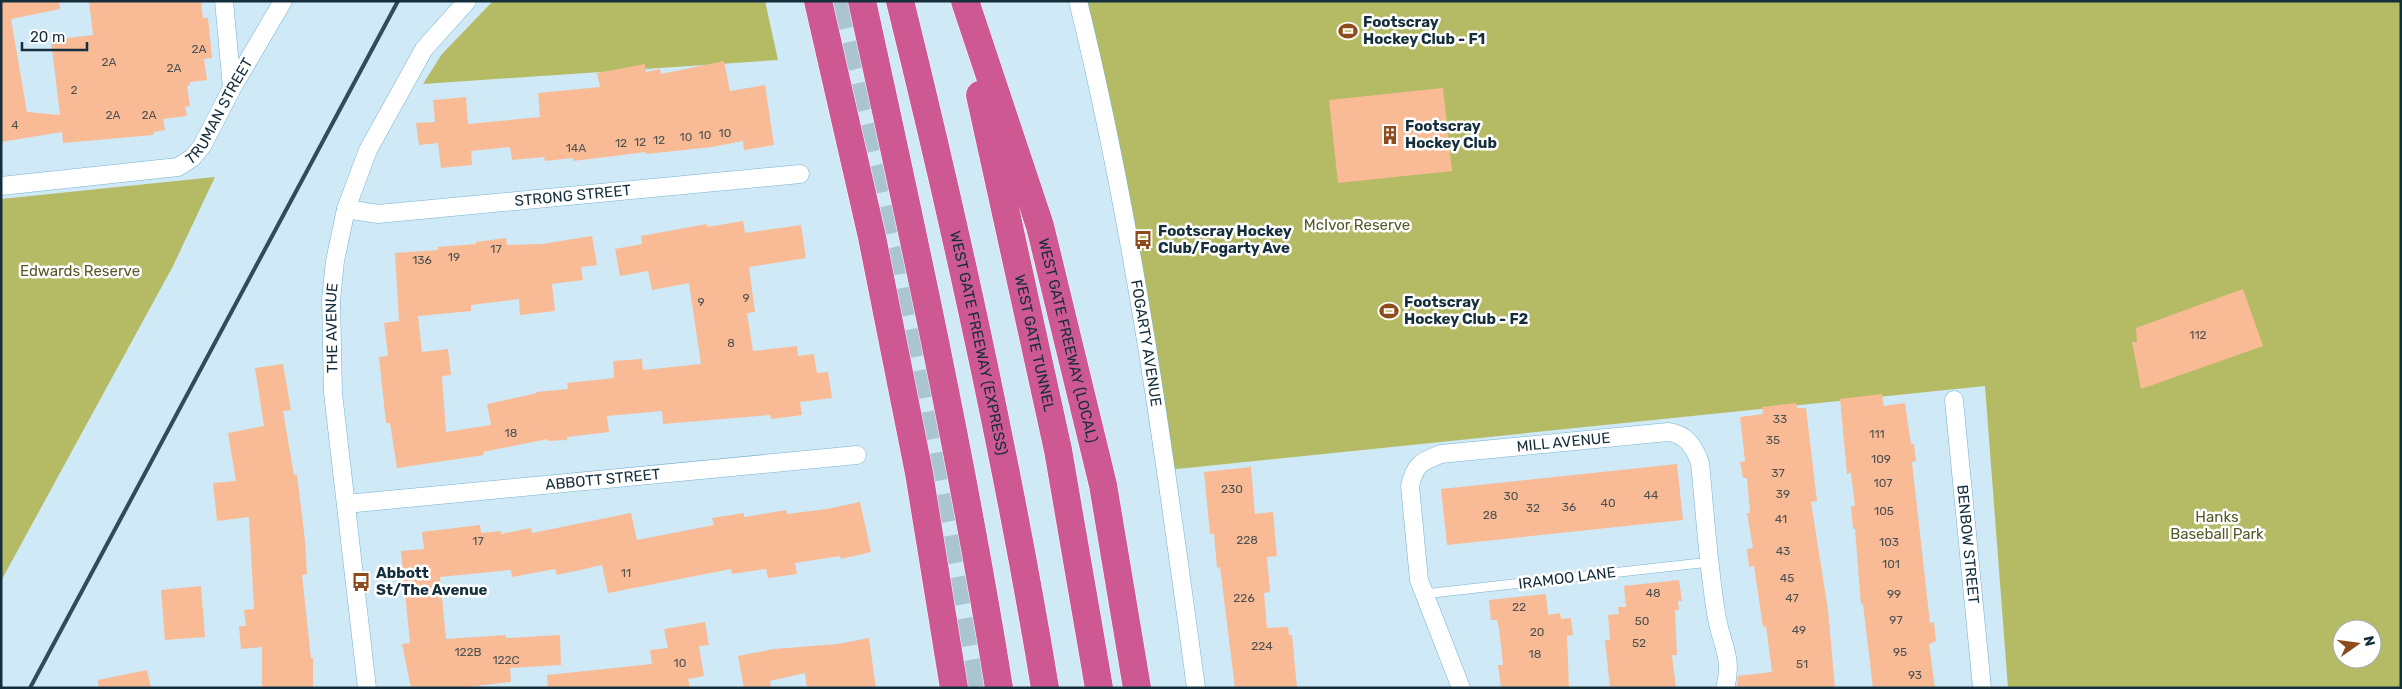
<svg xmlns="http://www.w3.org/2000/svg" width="2402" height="689" font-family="Rubik,sans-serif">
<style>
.green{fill:#b5bb64;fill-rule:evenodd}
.building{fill:#f9bb96}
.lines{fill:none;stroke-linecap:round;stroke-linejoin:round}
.highway-tunnel{stroke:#aac4d2;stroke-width:28;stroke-dasharray:28 14;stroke-linecap:butt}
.lane-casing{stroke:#73b3d4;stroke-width:10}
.street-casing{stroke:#73b3d4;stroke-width:19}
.highway-casing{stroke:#fff;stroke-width:29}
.lane{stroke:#fff;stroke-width:9}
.street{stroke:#fff;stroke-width:18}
.highway{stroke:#ce5892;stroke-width:28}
.rail{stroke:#314b59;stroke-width:4}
.labels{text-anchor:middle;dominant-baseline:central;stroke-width:5;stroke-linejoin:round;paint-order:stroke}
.number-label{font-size:12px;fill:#4d5152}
.poi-label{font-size:15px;font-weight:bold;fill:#142e3c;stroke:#fff;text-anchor:start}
.street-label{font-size:15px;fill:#142e3c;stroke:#fff}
.park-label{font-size:15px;fill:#565928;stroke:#fff}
</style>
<rect width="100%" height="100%" fill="#d0e9f7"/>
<!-- green -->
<g class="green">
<path d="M493,1H765L778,60L423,84L442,54Z"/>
<path d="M1078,1H2401V688H2008L1985,386L1167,470ZM2342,629H2372V659H2342Z"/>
<path d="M215,177L173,266L1,581V199Z"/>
</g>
<!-- building -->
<g class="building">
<path d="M1,1H59L60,9L11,19L27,112L60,115L51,40L93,35L89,1H201L203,18H208L212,58L204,59L207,80L190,82V85L187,86L190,106L185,107L187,116L163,119L165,130L154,132L153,135L63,143L62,132L1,142Z"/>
<path d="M724,61L730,91L765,85L774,145L744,150L743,141L712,147L646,154V152L573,161V158L545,161L544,157L512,160L510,147L471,151L472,165L441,168L438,143L419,145L416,123L435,122L433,100L466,97L468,124L540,117L538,93L600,87L597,73L645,64L646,72L660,69L661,74Z"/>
<path d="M1443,88L1452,171L1338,183L1329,100Z"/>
<path d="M743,221L745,233L801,225L806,258L749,267L755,312L747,313L753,351L797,346L798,356L814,354L817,373L828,372L832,398L800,402L802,415L771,419L770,415L663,424L662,411L607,416L609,432L567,437V440L548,441V439L483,452L484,455L397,468L390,423H386L379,357L388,356L384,323L399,321L395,253L438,250V247L476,244V242L506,238L507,245L542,244L592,236L597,265L581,267L583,280L552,284L555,311L520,315L519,299L471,305V311L418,316L422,352L448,349L451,375L442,376L446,432L491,425L487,404L537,393L536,392L568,389L567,383L614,378L613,361L642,359L643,370L701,364L689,283L652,290L648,271L620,276L615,249L642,244L641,236L707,224V227Z"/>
<path d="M2243,289L2263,346L2141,389L2132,342H2137L2136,328Z"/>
<path d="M283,364L291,410L283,411L294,475H297L305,540L307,574L302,575L311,658H313V688H262V647L241,649L239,626H246L244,610L254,609L249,517L217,521L213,483L236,481L228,433L264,426L255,368Z"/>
<path d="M1882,394L1884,406L1905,403L1911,444H1914L1916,461L1912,462L1930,623L1934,622L1936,641L1929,644L1935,688H1873L1863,604L1861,605L1855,529H1853L1851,506H1855L1851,473L1847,474L1840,399Z"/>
<path d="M1796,403L1797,408H1806L1817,501L1811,502L1828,610L1835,688H1737L1738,676L1772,672L1766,626L1763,627L1754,566L1749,567L1747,549L1753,548L1747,513H1750L1747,478H1743L1740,462L1745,461L1740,417L1763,414L1762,407Z"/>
<path d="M1677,464L1683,520L1447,545L1441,489Z"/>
<path d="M1251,467L1255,514L1273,512L1277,556L1267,557L1270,592L1264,593L1267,628L1288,627L1289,635H1292L1297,688H1235L1220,567L1217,568L1214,534H1210L1204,472Z"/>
<path d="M860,502L871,552L841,559L840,556L795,563L797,574L768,578L766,569L732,574L731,569L608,593L602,565L557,575L555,569L512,577L511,570L440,577L446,639L506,635V638L560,635L561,665L510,668L511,682L460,688H411L402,644L410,643L401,551L424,549L422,532L480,525L481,533L501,531V534L531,528L532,533L631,513L637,540L714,525L712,518L744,513V517L786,510L787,514L827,509Z"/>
<path d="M1679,580L1682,601H1678L1679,610H1675L1677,655H1672L1676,688H1610L1605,640H1610L1608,615L1619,614L1618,607H1626L1624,586Z"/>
<path d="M201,586L205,637L165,640L161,590Z"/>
<path d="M1546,594L1548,615L1560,613L1561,619L1571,618L1573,635L1567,636L1569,688H1501L1498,665H1503L1499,628L1497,620H1491L1489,600Z"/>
<path d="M705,622L709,645L699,646L704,676L688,679L690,688H548L547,675L652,664L650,650L668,648L664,629Z"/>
<path d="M869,638L876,688H807L805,673L770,681L771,688H744L738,656L774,649L838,644Z"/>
<path d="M147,670L151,688H99L98,680Z"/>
</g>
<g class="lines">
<!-- highway-tunnel -->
<path class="highway-tunnel" d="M840,1L905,272L982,688"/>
<!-- lane casing -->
<g class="lane-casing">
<path id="lane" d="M1424,594L1710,562"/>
</g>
<!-- street casing -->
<g class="street-casing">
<g id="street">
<path d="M224,1L232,88"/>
<path id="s1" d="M1078,1C1134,227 1165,457 1196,688"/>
<path id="s2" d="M1,186L178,167L192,158L202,146L232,88L283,1"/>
<path id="s3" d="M346,209L378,214L800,174"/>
<path id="s4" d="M1954,400L1982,688"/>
<path id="s5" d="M346,504L857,455"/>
<path id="s6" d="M367,688L333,393L331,300L335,261L346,209L368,150L424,49L467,1"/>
<path id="s7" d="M1461,688L1419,580L1410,486C1415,464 1421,462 1441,454L1668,432C1686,434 1694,446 1700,463C1705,513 1708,563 1716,613C1720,642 1734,657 1725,688"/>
</g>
</g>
<!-- highway casing -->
<g class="highway-casing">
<g id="highway">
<path d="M818,1L872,237L919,473L954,688"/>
<path d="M862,1C912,229 962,457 999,688"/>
<path id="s8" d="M900,1C956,228 1007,457 1045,688"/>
<path id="s9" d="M965,1L1040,226L1103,485L1137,688"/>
<path id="s10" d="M980,95L1058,450L1099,688"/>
</g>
</g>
<!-- lane -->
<use href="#lane" class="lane"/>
<!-- street -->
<use href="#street" class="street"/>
<!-- highway -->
<use href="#highway" class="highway"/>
<!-- rail -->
<path class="rail" d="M30,688L398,1"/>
</g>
<!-- icons -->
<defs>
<g id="stadium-bare" transform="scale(1.5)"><path d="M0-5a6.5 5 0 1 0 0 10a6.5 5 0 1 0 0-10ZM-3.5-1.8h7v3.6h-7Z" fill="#8e4b1b" stroke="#fff" stroke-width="2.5" paint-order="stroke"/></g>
<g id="building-bare" transform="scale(1.5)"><path d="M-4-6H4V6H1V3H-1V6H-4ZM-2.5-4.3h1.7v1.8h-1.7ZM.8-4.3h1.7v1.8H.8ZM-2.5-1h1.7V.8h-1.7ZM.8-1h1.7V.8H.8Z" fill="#8e4b1b" stroke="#fff" stroke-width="2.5" paint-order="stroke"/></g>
<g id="bus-bare" transform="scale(1.5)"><path d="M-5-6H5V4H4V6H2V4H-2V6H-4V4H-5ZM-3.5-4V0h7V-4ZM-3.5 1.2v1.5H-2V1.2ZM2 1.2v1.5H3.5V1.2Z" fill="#8e4b1b" stroke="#fff" stroke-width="2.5" paint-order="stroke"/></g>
</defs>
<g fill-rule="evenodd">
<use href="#stadium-bare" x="1348" y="31"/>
<use href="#building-bare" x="1390" y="135"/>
<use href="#bus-bare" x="1143" y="240"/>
<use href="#stadium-bare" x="1389" y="311"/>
<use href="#bus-bare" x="361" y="582"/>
</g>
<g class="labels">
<!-- number labels -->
<g class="number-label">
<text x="199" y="49">2A</text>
<text x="109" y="62">2A</text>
<text x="174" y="68">2A</text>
<text x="74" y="90">2</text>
<text x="113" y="115">2A</text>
<text x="149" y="115">2A</text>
<text x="15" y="125">4</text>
<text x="725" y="133">10</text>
<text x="705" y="135">10</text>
<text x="686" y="137">10</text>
<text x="659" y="140">12</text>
<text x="640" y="142">12</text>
<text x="621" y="143">12</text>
<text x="576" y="148">14A</text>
<text x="496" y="249">17</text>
<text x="454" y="257">19</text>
<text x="422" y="260">136</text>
<text x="746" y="298">9</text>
<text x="701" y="302">9</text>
<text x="2198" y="335">112</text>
<text x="731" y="343">8</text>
<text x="1780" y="419">33</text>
<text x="511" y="433">18</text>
<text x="1877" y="434">111</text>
<text x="1773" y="440">35</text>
<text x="1881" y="459">109</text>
<text x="1778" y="473">37</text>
<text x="1883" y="483">107</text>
<text x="1232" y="489">230</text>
<text x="1783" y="494">39</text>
<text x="1651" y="495">44</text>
<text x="1511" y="496">30</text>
<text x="1608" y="503">40</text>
<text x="1569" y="507">36</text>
<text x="1533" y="508">32</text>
<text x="1884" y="511">105</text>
<text x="1490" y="515">28</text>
<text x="1781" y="519">41</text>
<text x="1247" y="540">228</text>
<text x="478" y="541">17</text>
<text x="1889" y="542">103</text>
<text x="1783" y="551">43</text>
<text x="1891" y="564">101</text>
<text x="626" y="573">11</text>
<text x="1787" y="578">45</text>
<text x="1653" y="593">48</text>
<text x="1894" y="594">99</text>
<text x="1244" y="598">226</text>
<text x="1792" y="598">47</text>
<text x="1519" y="607">22</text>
<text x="1896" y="620">97</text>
<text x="1642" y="621">50</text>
<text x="1799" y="630">49</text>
<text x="1537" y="632">20</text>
<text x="1639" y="643">52</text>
<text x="1262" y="646">224</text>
<text x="468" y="652">122B</text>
<text x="1900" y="652">95</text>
<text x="1535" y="654">18</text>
<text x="506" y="660">122C</text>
<text x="680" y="663">10</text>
<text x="1802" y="664">51</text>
<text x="1915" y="675">93</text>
</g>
<!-- poi labels -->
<g class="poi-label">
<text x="1363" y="22">Footscray<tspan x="1363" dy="17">Hockey Club - F1</tspan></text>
<text x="1405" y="126">Footscray<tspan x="1405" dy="17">Hockey Club</tspan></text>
<text x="1158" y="231">Footscray Hockey<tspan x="1158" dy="17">Club/Fogarty Ave</tspan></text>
<text x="1404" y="302">Footscray<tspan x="1404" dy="17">Hockey Club - F2</tspan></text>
<text x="376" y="573">Abbott<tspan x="376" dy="17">St/The Avenue</tspan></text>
</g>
<!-- street labels -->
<g class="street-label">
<text stroke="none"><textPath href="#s2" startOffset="249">TRUMAN STREET</textPath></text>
<text stroke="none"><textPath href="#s3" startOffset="228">STRONG STREET</textPath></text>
<text stroke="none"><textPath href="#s6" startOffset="362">THE AVENUE</textPath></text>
<text stroke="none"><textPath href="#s9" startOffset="355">WEST GATE FREEWAY (LOCAL)</textPath></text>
<text stroke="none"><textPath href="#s8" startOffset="351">WEST GATE FREEWAY (EXPRESS)</textPath></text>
<text stroke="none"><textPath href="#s10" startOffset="254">WEST GATE TUNNEL</textPath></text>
<text stroke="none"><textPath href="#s1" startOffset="349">FOGARTY AVENUE</textPath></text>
<text stroke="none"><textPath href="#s7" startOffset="381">MILL AVENUE</textPath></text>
<text stroke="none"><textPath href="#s5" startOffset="258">ABBOTT STREET</textPath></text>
<text stroke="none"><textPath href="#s4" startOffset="145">BENBOW STREET</textPath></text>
<text transform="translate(1567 578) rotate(-7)">IRAMOO LANE</text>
</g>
<!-- park labels -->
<g class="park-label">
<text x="1357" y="225">McIvor Reserve</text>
<text x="80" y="271">Edwards Reserve</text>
<text x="2217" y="517">Hanks<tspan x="2217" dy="17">Baseball Park</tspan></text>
</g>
</g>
<!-- border -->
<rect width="2402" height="689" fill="none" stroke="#142e3c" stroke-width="5"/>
<!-- north arrow -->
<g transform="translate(2357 644) rotate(76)"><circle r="24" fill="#ffffff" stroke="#a1abb1"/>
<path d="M0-4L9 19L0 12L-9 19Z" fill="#8e4b1b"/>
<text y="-8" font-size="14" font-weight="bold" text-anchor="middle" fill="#142e3c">N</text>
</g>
<!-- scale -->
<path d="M22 42v8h65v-8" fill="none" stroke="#142e3c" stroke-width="2.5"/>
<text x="30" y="42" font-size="15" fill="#142e3c" stroke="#ffffff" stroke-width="4" paint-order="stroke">20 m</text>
</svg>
